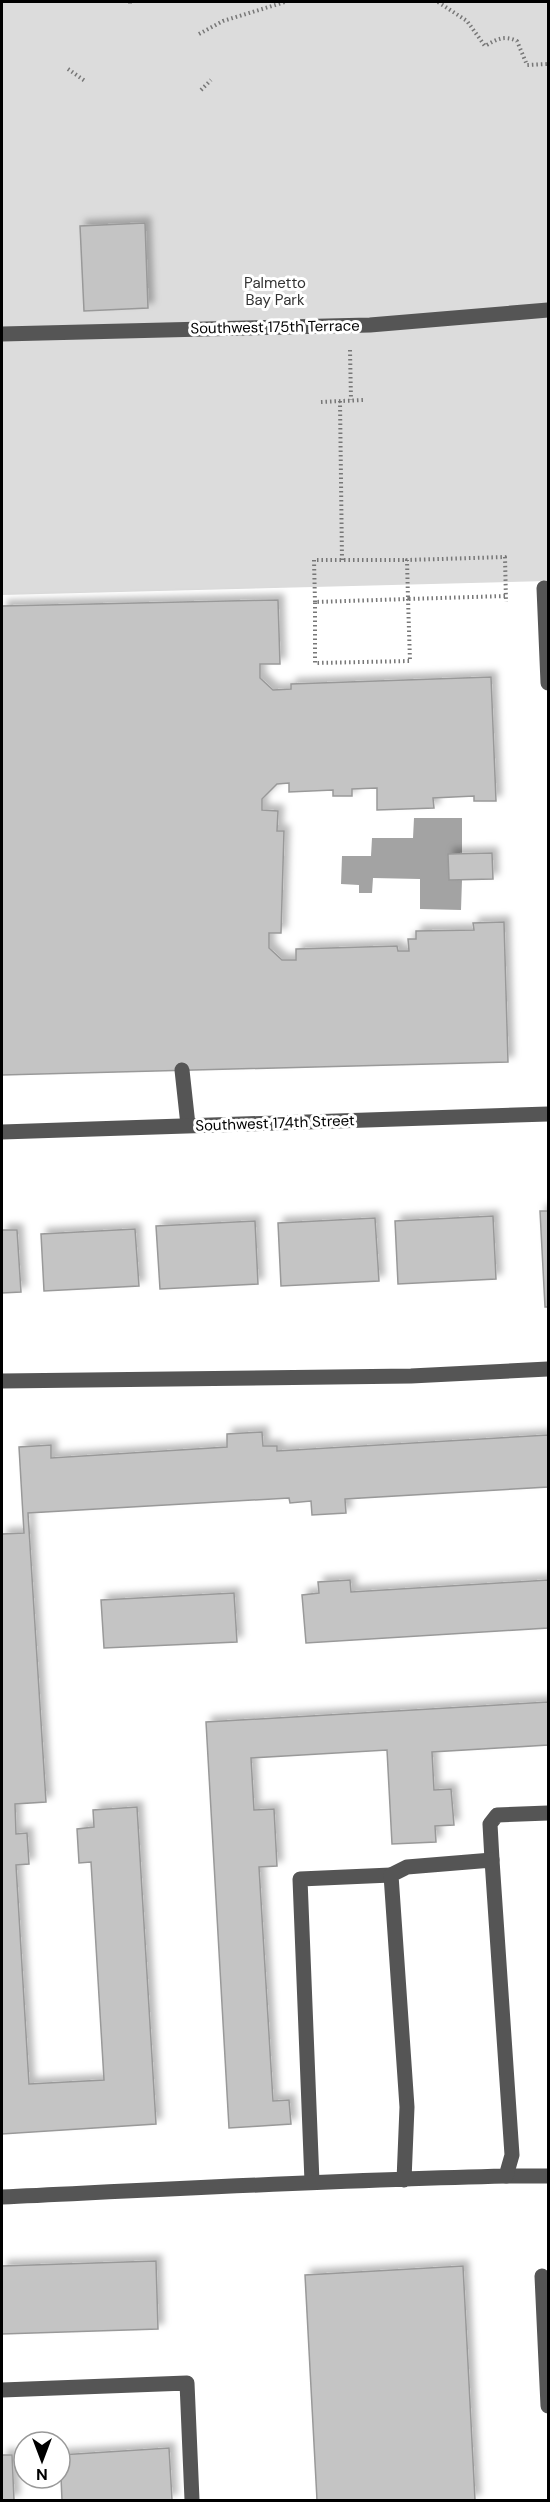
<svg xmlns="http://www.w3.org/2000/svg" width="550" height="2502" font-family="'DM Sans',sans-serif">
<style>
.green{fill:#dcdcdc}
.water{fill:#a3a3a3}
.building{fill:#c4c4c4;stroke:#999;stroke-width:1.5;filter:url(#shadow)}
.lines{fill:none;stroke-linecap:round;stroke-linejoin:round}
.path{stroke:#777;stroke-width:4;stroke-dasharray:1.5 3;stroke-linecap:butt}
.minor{stroke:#555;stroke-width:15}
.labels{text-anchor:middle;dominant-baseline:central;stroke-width:6;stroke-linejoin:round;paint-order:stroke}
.park-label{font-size:15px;fill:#333;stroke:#fff}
.street-label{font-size:15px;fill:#000;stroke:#fff}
</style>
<defs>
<filter id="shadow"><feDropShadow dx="5.5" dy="-5.5" stdDeviation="3" flood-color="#0004"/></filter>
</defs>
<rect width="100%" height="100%" fill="#fff"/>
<!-- green -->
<path class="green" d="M2,2H548V581L2,595Z"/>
<!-- water -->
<path class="water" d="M414,818H462V854L448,855L449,880H462L461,910L420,909V879L373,878L372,893H359V885L341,884L342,856H371L372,838H413Z"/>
<!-- building -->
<g class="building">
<path d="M145,223L148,308L84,311L80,226Z"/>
<path d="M278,600L280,664H260V678L273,690L291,689V684L491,677L496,801H474V796L433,798L434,808L377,810V788L352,789V796H333V790L289,792V783L277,784L262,799V810L278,811L277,831H284L281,933H269V948L282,960H296V949L397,946L398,951H409L408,939H416V931L474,930L473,923L504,922L508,1062L2,1075V606Z"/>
<path d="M492,853L493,879L449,880L448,854Z"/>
<path d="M540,1211H548V1307H545Z"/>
<path d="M493,1216L496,1279L398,1284L395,1221Z"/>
<path d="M375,1218L379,1281L281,1286L278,1223Z"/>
<path d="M255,1221L258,1284L160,1289L156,1226Z"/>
<path d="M135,1229L139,1286L44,1291L41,1234Z"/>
<path d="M2,1230H17L21,1292L2,1293Z"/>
<path d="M262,1432L263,1446H277V1451L548,1435V1487L345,1499L346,1513L312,1515L311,1501L290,1503L289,1498L28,1513L46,1802L15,1804L16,1834L27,1833L29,1864L16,1865L29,2084L104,2080L91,1862L79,1863L77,1829L94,1827L93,1810L137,1807L156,2124L2,2134V1534L24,1533L19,1447L51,1445V1458L227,1447V1434Z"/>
<path d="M350,1580L351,1592L548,1580V1628L306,1643L302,1595L319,1593L318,1582Z"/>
<path d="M234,1593L237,1642L104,1648L101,1600Z"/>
<path d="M548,1702V1745L432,1752L434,1790L451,1789L454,1825L435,1826L436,1842L392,1844L387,1750L251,1758L254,1810L274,1809L277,1866L259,1867L273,2101L289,2100L291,2124L229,2128L206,1722Z"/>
<path d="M156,2261L158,2329L2,2334V2266Z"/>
<path d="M463,2266L475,2500H317L305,2275Z"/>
<path d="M169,2448L172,2500H62L60,2455Z"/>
<path d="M2,2455H12L14,2500H2Z"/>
</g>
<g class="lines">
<!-- path -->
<g class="path">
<path d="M130,2V5"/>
<path d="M438,2L467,21L485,46C497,39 504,35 517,41L527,65L548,64"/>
<path d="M199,34L223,21L285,2"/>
<path d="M68,69L85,81"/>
<path d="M201,90L211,80"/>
<path d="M350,350L351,400"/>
<path d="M340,401L342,560"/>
<path d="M321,402L363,400"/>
<path d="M505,596L408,599L407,560L505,557L506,602"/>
<path d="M408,599L410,661L315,663V602Z"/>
<path d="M315,602L314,560H407"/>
</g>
<!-- minor -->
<g class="minor">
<path d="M2,334L370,325L548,310"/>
<path d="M544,588L548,683"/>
<path d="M182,1070L188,1125"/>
<path d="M2,1132L548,1114"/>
<path d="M2,1381L411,1376L548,1369"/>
<path d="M492,1860L490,1824L497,1815L548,1813"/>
<path d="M506,2176H548"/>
<path d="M312,2182L300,1879L391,1875"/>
<path d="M2,2197C170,2189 338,2180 506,2176L512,2155L492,1860L407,1867L391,1875L407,2107L404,2180"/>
<path d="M542,2276L548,2406"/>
<path d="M2,2390L187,2383L192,2500"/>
</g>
</g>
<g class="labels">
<!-- park labels -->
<g class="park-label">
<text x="275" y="283">Palmetto<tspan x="275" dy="17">Bay Park</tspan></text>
</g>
<!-- street labels -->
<g class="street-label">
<text transform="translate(275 327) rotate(-1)">Southwest 175th Terrace</text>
<text transform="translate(275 1123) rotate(-2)">Southwest 174th Street</text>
</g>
</g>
<!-- border -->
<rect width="550" height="2502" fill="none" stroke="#000000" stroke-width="6"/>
<!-- north arrow -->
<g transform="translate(42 2460) rotate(180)"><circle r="28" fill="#ffffff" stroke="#999999" stroke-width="1.5"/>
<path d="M0-4.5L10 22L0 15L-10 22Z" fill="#000000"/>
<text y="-9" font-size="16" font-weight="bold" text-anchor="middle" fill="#000000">N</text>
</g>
</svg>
